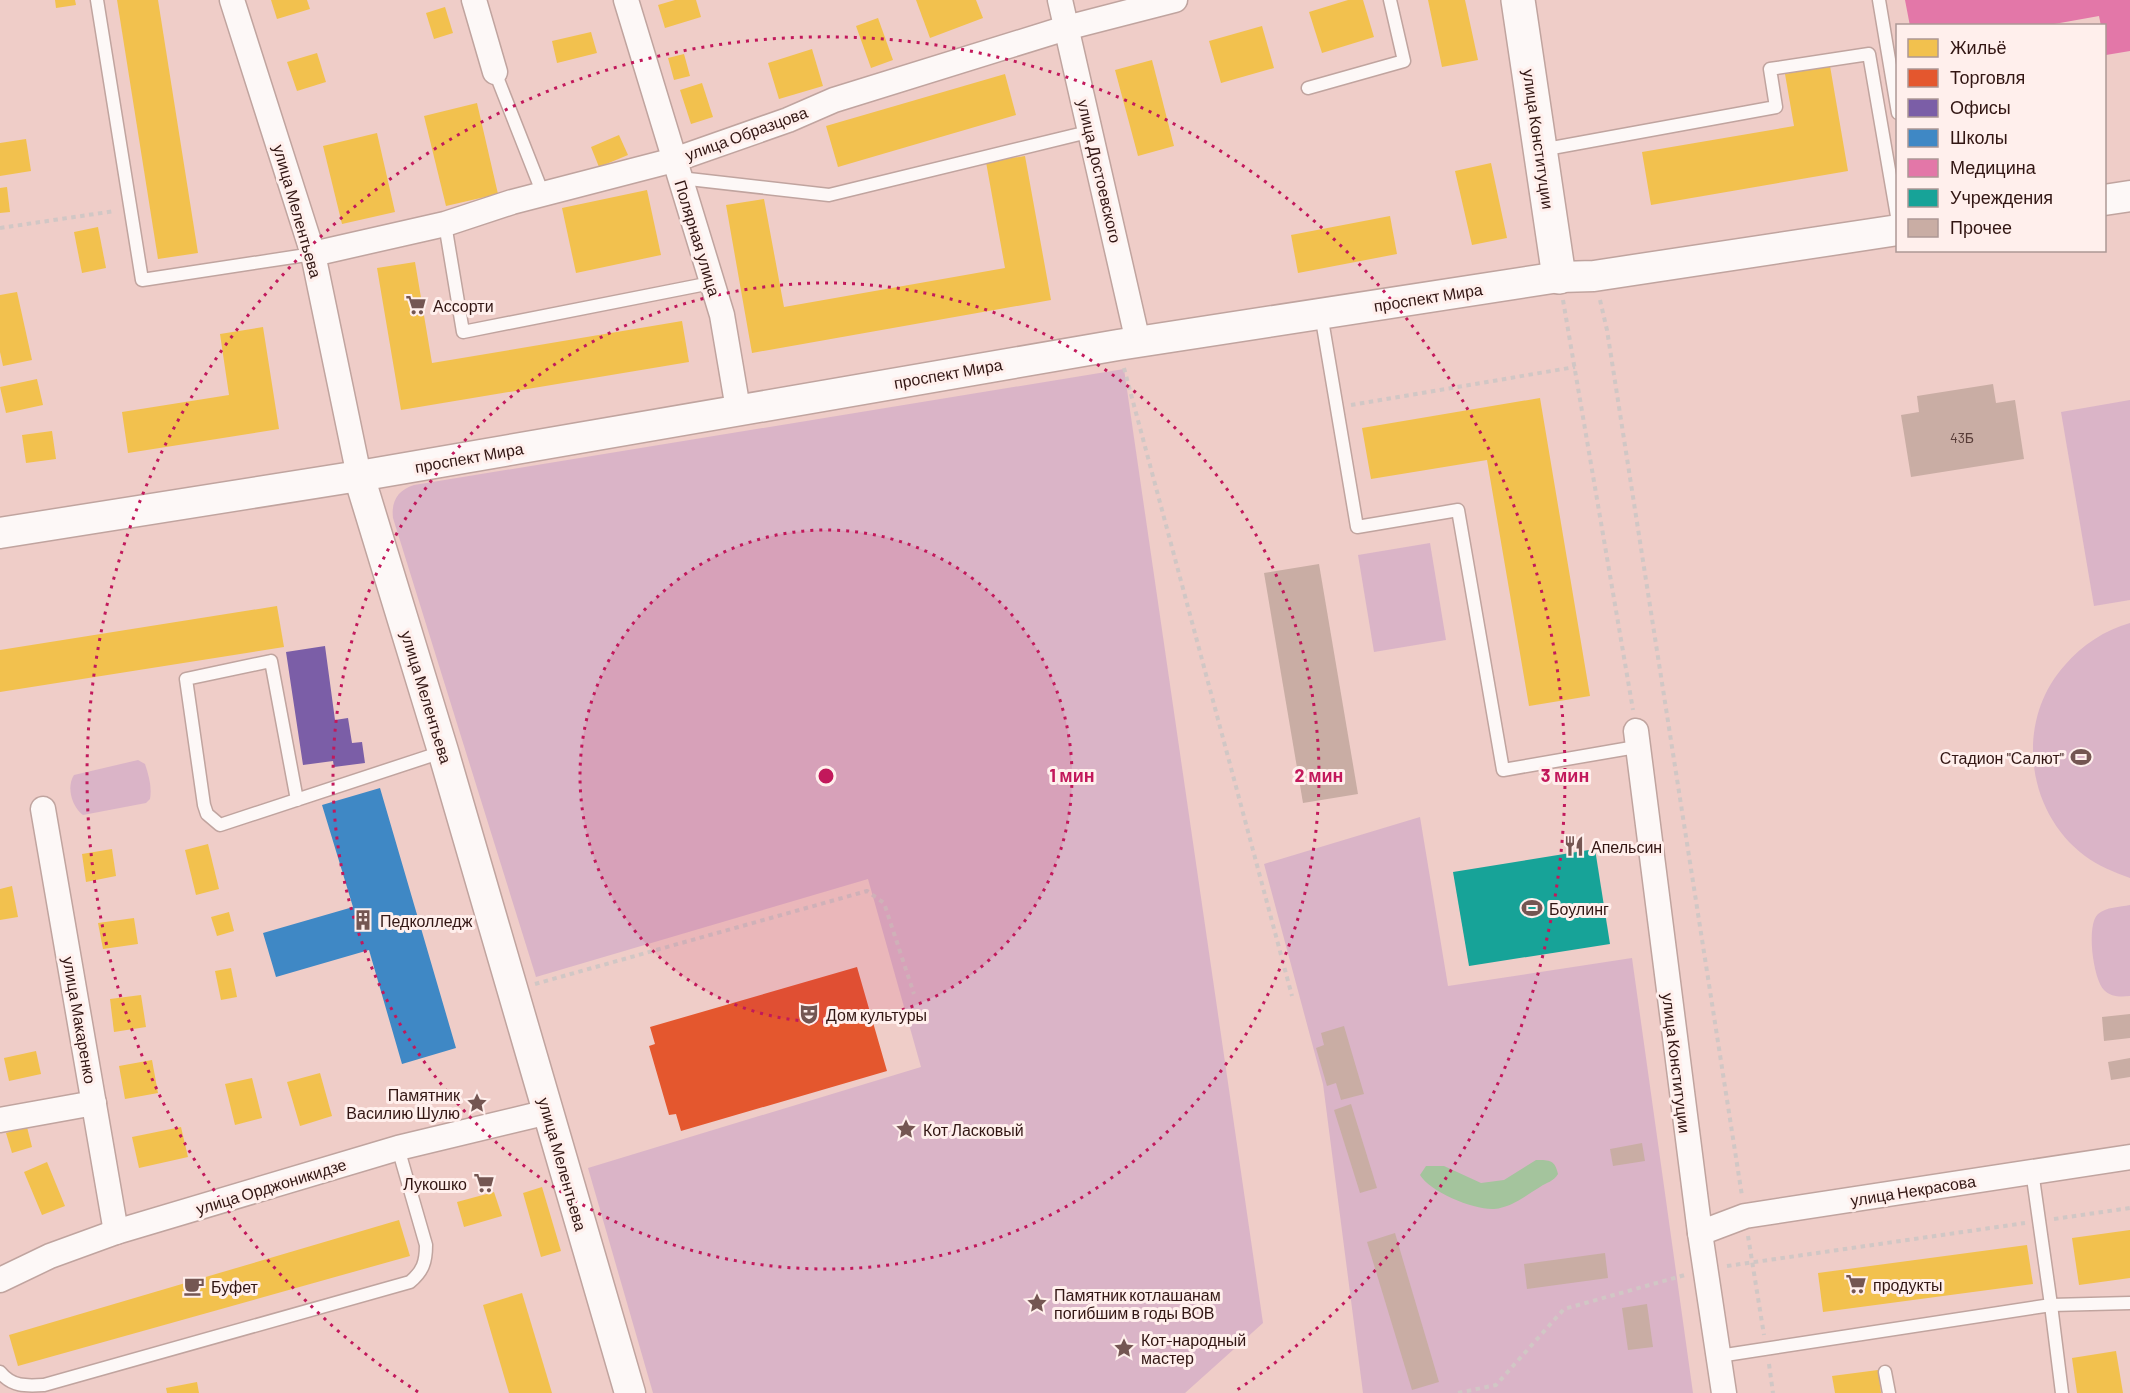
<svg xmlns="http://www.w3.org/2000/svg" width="2130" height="1393" font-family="Barlow,sans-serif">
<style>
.green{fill:#dab4c7}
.water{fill:#a4c49d}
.homes{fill:#f2c14e}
.shops{fill:#e4572e}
.offices{fill:#7b5ea7}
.schools{fill:#3f88c5}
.health{fill:#e377a8}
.public{fill:#17a398}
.building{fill:#c9ada4}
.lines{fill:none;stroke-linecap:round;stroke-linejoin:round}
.service-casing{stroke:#c0a49f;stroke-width:15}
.minor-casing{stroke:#c0a49f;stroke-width:27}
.tertiary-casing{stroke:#c0a49f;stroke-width:33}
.secondary-casing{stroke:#c0a49f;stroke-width:36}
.path{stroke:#d1c7c5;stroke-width:4;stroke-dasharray:4.5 4.5;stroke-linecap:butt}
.service{stroke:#fdf8f7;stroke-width:12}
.minor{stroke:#fdf8f7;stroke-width:24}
.tertiary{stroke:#fdf8f7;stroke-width:30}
.secondary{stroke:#fdf8f7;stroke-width:33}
.ring{fill:none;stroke:#c2185b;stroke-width:3;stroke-dasharray:3 6}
.labels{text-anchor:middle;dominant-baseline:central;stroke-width:6;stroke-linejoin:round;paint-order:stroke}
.number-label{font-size:14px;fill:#583c37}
.street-label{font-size:16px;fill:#321613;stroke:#ffefec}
.poi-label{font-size:16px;fill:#321613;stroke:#ffefec;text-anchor:start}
.centre{fill:#c2185b;stroke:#ffefec;stroke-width:3}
.ring-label{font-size:18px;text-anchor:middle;font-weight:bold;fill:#c2185b;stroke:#ffefec;stroke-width:6;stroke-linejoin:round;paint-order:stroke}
</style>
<rect width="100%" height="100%" fill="#efcdc8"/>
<!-- green -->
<g class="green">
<path d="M1124,369L1263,1323L1185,1393H653L588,1168L921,1067L868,879L536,977L393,518C391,501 398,490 414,485Z"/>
<path d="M2130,400V600L2094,606L2061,412Z"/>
<path d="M1430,543L1446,640L1374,652L1358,555Z"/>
<path d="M2130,623V878C2114,872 2098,866 2085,856C2025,811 2015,720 2065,665C2082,645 2105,630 2130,623Z"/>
<path d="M138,760L145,764C149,776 152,787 150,799L146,803L83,815C72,807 66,787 74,775Z"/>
<path d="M1420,817L1448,986L1632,958L1693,1393H1363L1323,1084L1264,864Z"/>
<path d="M2130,905V996C2120,997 2111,997 2104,990C2093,979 2086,924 2098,914C2106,907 2120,907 2130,905Z"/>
</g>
<!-- water -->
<path class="water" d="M1536,1160C1550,1160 1555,1160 1558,1174C1553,1182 1547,1182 1540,1187C1525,1196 1512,1207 1494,1209C1474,1210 1430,1192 1420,1175L1426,1166H1444L1481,1183L1504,1180Z"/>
<!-- homes -->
<g class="homes">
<path d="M55,0H75L76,5L56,8Z"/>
<path d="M117,0H158L198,253L158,259Z"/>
<path d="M271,0H307L310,9L277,19Z"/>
<path d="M675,0H696L701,17L665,28L658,5Z"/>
<path d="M916,0H976L983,18L930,38Z"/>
<path d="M1348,0H1363L1374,37L1322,53L1309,12Z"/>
<path d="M1428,0H1465L1478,60L1442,67Z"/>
<path d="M445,7L453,33L434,39L426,13Z"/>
<path d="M878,18L893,60L871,68L856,26Z"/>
<path d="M1262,26L1274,68L1221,83L1209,41Z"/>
<path d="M591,32L597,53L557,63L552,41Z"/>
<path d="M812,49L823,86L779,99L768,63Z"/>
<path d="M317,53L326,82L297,91L287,62Z"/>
<path d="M684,54L690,76L674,80L668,58Z"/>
<path d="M1152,60L1174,146L1138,156L1115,70Z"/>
<path d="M1830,66L1848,171L1651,205L1642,152L1794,126L1785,74Z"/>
<path d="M1005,74L1016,115L838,167L826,126Z"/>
<path d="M702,83L713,117L691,124L680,90Z"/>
<path d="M477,103L498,194L446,206L424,116Z"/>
<path d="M377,133L395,212L342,224L323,146Z"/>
<path d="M619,135L628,155L599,167L591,147Z"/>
<path d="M26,139L31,171L0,176V143Z"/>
<path d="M1025,156L1051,300L752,353L726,205L764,199L784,307L1005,268L986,162Z"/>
<path d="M1491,163L1507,238L1472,245L1455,171Z"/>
<path d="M7,187L10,212L0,213V188Z"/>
<path d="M647,190L661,255L576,273L562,208Z"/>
<path d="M1390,216L1397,254L1298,273L1291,235Z"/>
<path d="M98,227L106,268L82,273L74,232Z"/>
<path d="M415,262L432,363L682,321L689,362L401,410L377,268Z"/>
<path d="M17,292L32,360L3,366L0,352V295Z"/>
<path d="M263,327L279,429L128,453L122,412L229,395L220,334Z"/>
<path d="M37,379L43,405L6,413L0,387Z"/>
<path d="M1540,398L1590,696L1529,706L1487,460L1371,479L1362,428Z"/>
<path d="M52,431L56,459L26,463L22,435Z"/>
<path d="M277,606L284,647L0,692V650Z"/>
<path d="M208,844L219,889L196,895L185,850Z"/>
<path d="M112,849L116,876L86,882L82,854Z"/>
<path d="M12,886L18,917L0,920V889Z"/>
<path d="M229,912L234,931L217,936L211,917Z"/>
<path d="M134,918L138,944L103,949L98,923Z"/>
<path d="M231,968L237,997L221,1000L215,971Z"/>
<path d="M141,995L146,1027L114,1032L110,999Z"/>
<path d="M36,1051L41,1074L9,1081L4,1058Z"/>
<path d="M152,1060L158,1093L125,1099L119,1066Z"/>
<path d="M320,1073L332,1116L300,1126L287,1082Z"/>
<path d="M252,1078L262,1118L235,1125L225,1084Z"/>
<path d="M27,1127L32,1147L12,1153L6,1133Z"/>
<path d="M181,1127L188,1157L139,1168L132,1137Z"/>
<path d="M47,1162L65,1206L42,1215L24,1172Z"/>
<path d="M542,1187L561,1251L541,1257L523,1193Z"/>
<path d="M494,1192L502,1216L464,1227L457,1202Z"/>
<path d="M399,1220L410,1256L18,1366L9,1335Z"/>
<path d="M2130,1230V1278L2079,1285L2072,1238Z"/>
<path d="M2027,1245L2033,1284L1823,1312L1818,1273Z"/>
<path d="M522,1293L552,1393H509L483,1305Z"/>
<path d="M2116,1351L2123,1393H2077L2072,1358Z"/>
<path d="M1878,1370L1881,1393H1835L1832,1376Z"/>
<path d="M197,1382L199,1393H167L166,1388Z"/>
</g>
<!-- shops -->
<path class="shops" d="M857,967L887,1071L681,1131L676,1114L669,1115L649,1046L655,1044L650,1027Z"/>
<!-- offices -->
<path class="offices" d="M325,646L335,720L348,718L352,743L362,742L365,763L334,767L333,761L303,765L286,652Z"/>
<!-- schools -->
<path class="schools" d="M380,788L456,1048L402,1064L369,950L276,977L263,933L353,907L322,805Z"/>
<!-- health -->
<path class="health" d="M1905,0H2130V51L2106,55L2104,26H2101L2099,16L2043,26H1910Z"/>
<!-- public -->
<path class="public" d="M1595,849L1610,944L1469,966L1453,872Z"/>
<!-- building -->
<g class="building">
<path d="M1993,384L1996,403L2015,400L2024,459L1911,477L1901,415L1919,412L1917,396Z"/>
<path d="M1319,564L1358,794L1303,803L1264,573Z"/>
<path d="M2130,1014V1038L2104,1041L2102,1017Z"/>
<path d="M1344,1026L1364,1094L1341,1100L1336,1083L1327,1086L1316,1048L1324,1045L1321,1033Z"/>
<path d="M2130,1058V1077L2111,1080L2108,1062Z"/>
<path d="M1351,1104L1377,1188L1360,1193L1334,1110Z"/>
<path d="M1642,1143L1645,1161L1613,1166L1610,1149Z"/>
<path d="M1395,1233L1439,1382L1412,1390L1367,1242Z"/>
<path d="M1605,1253L1608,1278L1527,1289L1524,1264Z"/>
<path d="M1647,1304L1653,1347L1628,1350L1622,1308Z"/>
</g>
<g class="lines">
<!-- service casing -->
<g class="service-casing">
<g id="service">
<path d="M97,0L142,280L313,254"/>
<path d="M1879,0L1898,113"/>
<path d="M495,72L543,194"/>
<path d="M1308,88L1404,61L1390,0"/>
<path d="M1541,150L1776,107L1770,69L1869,54L1898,222"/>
<path d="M680,178L829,195L1092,131"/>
<path d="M445,224L463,332L711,283"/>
<path d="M1321,314L1357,527L1458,510L1503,770L1636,747"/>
<path d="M297,800L271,661L186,679L204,805L207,814L220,825L442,752"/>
<path d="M2032,1171L2051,1305L2130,1303"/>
<path d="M1719,1356L2051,1305L2062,1393"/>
<path d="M0,1372C12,1387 26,1386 44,1385L410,1282C423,1271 426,1262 426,1245L398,1148"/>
<path d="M1885,1372L1889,1393"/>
</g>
</g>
<!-- minor casing -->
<g class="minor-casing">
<g id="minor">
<path d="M232,0L313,254L359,476"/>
<path d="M474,0L495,72"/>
<path d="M626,0L722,315L738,409"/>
<path d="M1060,0L1138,342"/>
<path d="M313,254L445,224L512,202L674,160L788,120L834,100L1066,28L1175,0"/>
<path d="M1636,731L1700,1233L1724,1393"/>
<path d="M43,809L116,1232"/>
<path d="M0,1120L94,1103"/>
<path d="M1700,1233L1745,1216L2130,1157"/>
<path d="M0,1280L50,1256L116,1232L398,1148L548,1112"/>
</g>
</g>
<!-- tertiary casing -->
<g class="tertiary-casing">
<g id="tertiary">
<path d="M2104,200L2130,196"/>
<path d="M359,476L443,751L630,1393"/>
<path d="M0,533L359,476L1118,345L1559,277L1594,276L1898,230"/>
</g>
</g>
<!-- secondary casing -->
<g class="secondary-casing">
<path id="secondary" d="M1518,0L1559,277"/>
</g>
<!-- path -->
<g class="path">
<path d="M0,228L115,211"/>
<path d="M1563,300L1633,710"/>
<path d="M1600,300L1607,330L1742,1196"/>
<path d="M1124,368L1292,996"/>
<path d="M1351,405L1575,367"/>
<path d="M535,984L867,891L884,903L914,994"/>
<path d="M2054,1219L2130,1208"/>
<path d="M1748,1236L1764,1335"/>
<path d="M1727,1266L2025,1223"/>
<path d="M1769,1364L1773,1393"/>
<path d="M1458,1393L1496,1385L1564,1309L1685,1275"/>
</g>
<!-- service -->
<use href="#service" class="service"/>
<!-- minor -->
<use href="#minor" class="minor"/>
<!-- tertiary -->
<use href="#tertiary" class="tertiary"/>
<!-- secondary -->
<use href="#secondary" class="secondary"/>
</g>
<!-- distance rings -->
<circle cx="826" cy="776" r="246" fill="#c2185b" fill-opacity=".12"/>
<g class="ring">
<circle cx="826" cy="776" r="246"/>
<circle cx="826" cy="776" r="493"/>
<path d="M418 1392A739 739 0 1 1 1234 1392"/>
</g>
<!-- icons -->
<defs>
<g id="supermarket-bare" transform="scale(1.62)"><path d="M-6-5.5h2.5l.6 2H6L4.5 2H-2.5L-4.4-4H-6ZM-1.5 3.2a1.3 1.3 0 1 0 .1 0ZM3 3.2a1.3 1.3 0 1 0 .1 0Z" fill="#745652" stroke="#ffefec" stroke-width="2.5" paint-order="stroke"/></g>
<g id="stadium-bare" transform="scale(1.62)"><path d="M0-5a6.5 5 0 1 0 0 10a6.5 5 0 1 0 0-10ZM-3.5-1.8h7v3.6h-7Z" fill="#745652" stroke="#ffefec" stroke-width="2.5" paint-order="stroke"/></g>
<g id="restaurant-bare" transform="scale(1.62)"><path d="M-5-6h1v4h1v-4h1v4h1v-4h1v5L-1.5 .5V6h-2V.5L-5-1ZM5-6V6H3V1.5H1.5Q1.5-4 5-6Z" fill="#745652" stroke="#ffefec" stroke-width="2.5" paint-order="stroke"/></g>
<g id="building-bare" transform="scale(1.62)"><path d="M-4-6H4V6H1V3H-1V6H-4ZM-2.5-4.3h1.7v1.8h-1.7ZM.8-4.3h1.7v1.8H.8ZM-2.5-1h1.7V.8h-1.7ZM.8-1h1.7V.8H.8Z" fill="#745652" stroke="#ffefec" stroke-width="2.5" paint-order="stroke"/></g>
<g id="theatre-bare" transform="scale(1.62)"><path d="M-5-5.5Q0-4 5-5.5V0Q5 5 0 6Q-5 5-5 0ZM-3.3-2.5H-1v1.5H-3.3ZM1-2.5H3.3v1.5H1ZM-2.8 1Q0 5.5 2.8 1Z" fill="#745652" stroke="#ffefec" stroke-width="2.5" paint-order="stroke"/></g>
<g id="sight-bare" transform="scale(1.62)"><path d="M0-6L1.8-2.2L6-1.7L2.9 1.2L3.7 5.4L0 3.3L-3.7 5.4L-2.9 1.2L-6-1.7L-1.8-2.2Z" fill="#745652" stroke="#ffefec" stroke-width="2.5" paint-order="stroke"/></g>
<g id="cafe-bare" transform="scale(1.62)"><path d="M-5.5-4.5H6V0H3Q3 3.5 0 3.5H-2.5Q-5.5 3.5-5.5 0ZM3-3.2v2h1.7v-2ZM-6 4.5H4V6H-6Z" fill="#745652" stroke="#ffefec" stroke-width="2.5" paint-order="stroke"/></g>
</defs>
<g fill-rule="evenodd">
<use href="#supermarket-bare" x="416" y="305"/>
<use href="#stadium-bare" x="2081" y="757"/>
<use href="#restaurant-bare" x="1574" y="846"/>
<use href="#stadium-bare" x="1532" y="908"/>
<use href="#building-bare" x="363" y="920"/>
<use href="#theatre-bare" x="809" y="1014"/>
<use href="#sight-bare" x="477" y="1103"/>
<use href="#sight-bare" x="906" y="1129"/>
<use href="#supermarket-bare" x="484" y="1183"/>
<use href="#supermarket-bare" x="1856" y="1284"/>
<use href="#cafe-bare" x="194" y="1286"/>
<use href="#sight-bare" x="1037" y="1303"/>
<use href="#sight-bare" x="1124" y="1348"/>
</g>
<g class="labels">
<!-- number labels -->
<g class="number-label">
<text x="1962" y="437">43Б</text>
</g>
<!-- street labels -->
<g class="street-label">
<text transform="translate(746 133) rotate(-20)">улица Образцова</text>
<text transform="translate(1539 139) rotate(82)">улица Конституции</text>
<text transform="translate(1100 171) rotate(77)">улица Достоевского</text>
<text transform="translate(298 211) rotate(74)">улица Мелентьева</text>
<text transform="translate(698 238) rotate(73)">Полярная улица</text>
<text transform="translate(1428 297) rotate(-9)">проспект Мира</text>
<text transform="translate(948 373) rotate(-10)">проспект Мира</text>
<text transform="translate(469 457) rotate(-10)">проспект Мира</text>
<text transform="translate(427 697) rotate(73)">улица Мелентьева</text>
<text transform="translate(80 1020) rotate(80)">улица Макаренко</text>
<text transform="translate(1677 1063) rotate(83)">улица Конституции</text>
<text transform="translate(563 1164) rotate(74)">улица Мелентьева</text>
<text transform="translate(271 1186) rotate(-17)">улица Орджоникидзе</text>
<text transform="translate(1913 1190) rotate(-9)">улица Некрасова</text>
</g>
<!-- poi labels -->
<g class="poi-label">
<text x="433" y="305">Ассорти</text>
<text x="2064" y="757" text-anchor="end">Стадион "Салют"</text>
<text x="1591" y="846">Апельсин</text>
<text x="1549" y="908">Боулинг</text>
<text x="380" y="920">Педколледж</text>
<text x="826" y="1014">Дом культуры</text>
<text x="460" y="1094" text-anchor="end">Памятник<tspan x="460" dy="18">Василию Шулю</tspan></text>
<text x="923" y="1129">Кот Ласковый</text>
<text x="467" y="1183" text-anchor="end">Лукошко</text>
<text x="1873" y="1284">продукты</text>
<text x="211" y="1286">Буфет</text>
<text x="1054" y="1294">Памятник котлашанам<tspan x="1054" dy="18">погибшим в годы ВОВ</tspan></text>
<text x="1141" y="1339">Кот-народный<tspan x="1141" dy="18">мастер</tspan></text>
</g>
</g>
<circle cx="826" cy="776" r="9" class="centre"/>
<g class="ring-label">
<text x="1072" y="782">1 мин</text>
<text x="1319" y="782">2 мин</text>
<text x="1565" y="782">3 мин</text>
</g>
<!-- legend -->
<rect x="1896" y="24" width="210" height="228" fill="#ffefec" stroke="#ad9895" stroke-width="1.5"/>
<rect x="1908" y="39" width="30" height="18" fill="#f2c14e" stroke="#ad9895" stroke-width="1.5"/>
<text x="1950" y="54" font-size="18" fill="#321613">Жильё</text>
<rect x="1908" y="69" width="30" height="18" fill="#e4572e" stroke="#ad9895" stroke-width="1.5"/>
<text x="1950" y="84" font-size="18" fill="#321613">Торговля</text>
<rect x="1908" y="99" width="30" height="18" fill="#7b5ea7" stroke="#ad9895" stroke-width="1.5"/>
<text x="1950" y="114" font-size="18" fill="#321613">Офисы</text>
<rect x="1908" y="129" width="30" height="18" fill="#3f88c5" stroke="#ad9895" stroke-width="1.5"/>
<text x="1950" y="144" font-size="18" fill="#321613">Школы</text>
<rect x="1908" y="159" width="30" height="18" fill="#e377a8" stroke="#ad9895" stroke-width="1.5"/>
<text x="1950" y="174" font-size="18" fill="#321613">Медицина</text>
<rect x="1908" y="189" width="30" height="18" fill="#17a398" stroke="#ad9895" stroke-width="1.5"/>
<text x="1950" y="204" font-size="18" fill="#321613">Учреждения</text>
<rect x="1908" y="219" width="30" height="18" fill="#c9ada4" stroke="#ad9895" stroke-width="1.5"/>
<text x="1950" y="234" font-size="18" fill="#321613">Прочее</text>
</svg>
